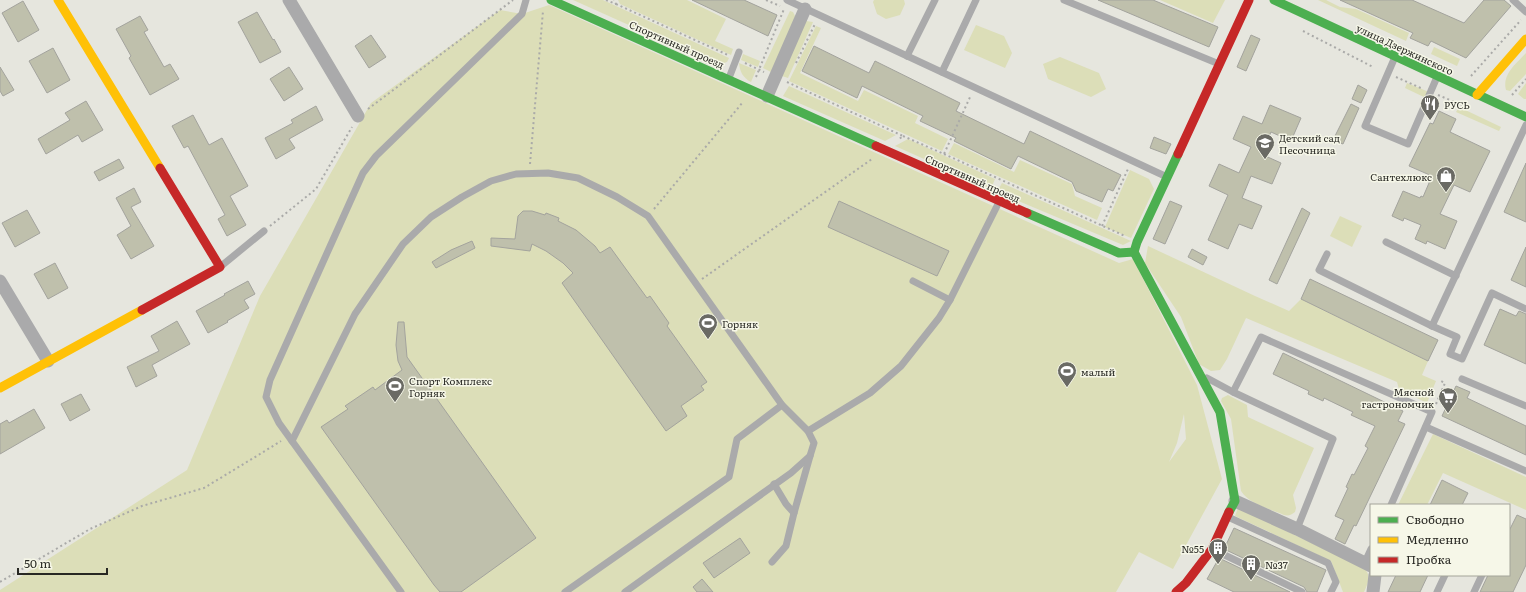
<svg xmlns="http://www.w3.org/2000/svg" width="1526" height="592" font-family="Literata,serif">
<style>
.green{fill:#dcdeb8;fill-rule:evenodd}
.building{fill:#bfc0ac;stroke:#a3a39d}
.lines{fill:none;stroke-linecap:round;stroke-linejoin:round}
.path{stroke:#aaaaa8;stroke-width:2;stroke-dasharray:2 3;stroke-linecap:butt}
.lane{stroke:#aaaaab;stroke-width:7}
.street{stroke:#aaaaab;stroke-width:13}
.fast{stroke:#4caf50;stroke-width:9}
.slow{stroke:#ffc107;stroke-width:9}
.jam{stroke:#c62828;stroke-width:9}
.labels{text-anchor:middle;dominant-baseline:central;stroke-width:3;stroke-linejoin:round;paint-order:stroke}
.street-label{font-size:10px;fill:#282823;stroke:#f6f7e8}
.poi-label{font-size:10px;fill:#282823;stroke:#f6f7e8;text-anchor:start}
</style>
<rect width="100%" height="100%" fill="#e6e6de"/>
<!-- green -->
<g class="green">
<path d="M573,0H603L729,58L727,62L718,65Z"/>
<path d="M618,0H687L726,19L715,41L733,49L731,55L620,4Z"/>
<path d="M874,0H904L905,4L900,15L886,19L877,14L873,2Z"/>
<path d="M1160,0H1225L1213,23Z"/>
<path d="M1318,0H1326L1340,7L1356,9L1409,33L1406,41Z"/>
<path d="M549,5L1119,263L1133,259L1197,385L1222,479L1173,569L1139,552L1116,592H0V590L187,470L260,296L371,103L500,10L522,14ZM1184,414L1186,439L1169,462L1177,443Z"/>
<path d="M790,11L793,12L795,16L794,21L771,72L763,68Z"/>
<path d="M806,21L813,22L788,78L779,75Z"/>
<path d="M976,25L1004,36L1012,53L1005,68L964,50Z"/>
<path d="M816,26L821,28L800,73L858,101L864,90L918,116L915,123L948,139L942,151L789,81Z"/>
<path d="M1434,47L1460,59L1457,66L1431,54Z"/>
<path d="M1526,53V74L1510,91L1506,90C1502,74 1516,64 1526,53Z"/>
<path d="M743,54L760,61L758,67L741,60Z"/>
<path d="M1060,57L1099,73L1106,89L1091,97L1048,79L1043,64Z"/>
<path d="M739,63L756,70L751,82C743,78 740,72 739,63Z"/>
<path d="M1407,83L1429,92L1426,98L1405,88Z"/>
<path d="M1526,83V99H1524L1518,94L1520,91Z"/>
<path d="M789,86L896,135L885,141L783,96Z"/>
<path d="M1459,107L1501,127L1499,131L1456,112Z"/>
<path d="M908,139L995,179L991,189L895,146Z"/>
<path d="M954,143L1014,172L1020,160L1072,184L1075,196L1102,208L1097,220L948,154Z"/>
<path d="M1130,170L1149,179L1154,189L1131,238L1105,227Z"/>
<path d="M1002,183L1131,241L1123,245L997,192Z"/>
<path d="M1340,216L1362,226L1352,247L1330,236Z"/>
<path d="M1148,246L1255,296L1289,311L1301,299L1428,361L1422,375L1436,381L1427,403L1399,389L1397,382L1246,318L1227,359L1220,370L1211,371L1199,364L1181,317L1145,263Z"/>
<path d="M1228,395L1247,405L1248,417L1314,448L1293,495L1296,508L1295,512C1291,515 1289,516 1284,515C1270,509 1249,504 1241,491L1231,419L1221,401L1222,398Z"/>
<path d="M1433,434L1526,477V510L1443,473L1427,505H1398Z"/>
<path d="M1238,508L1364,568C1372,576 1368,583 1364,592H1343L1331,561L1235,516Z"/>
</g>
<!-- building -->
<g class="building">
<path d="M692,0H744L777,15L768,36Z"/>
<path d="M1098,0H1153L1218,27L1209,47Z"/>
<path d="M1340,0H1412L1464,23L1484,0H1504L1511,6L1466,58L1431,41L1428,46L1410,38L1413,33Z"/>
<path d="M23,1L39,30L18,42L2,13Z"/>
<path d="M257,12L273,40L274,39L281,52L260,63L238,22Z"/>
<path d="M140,16L148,30L144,32L164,67L170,64L179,79L150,95L129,58L131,56L116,29Z"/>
<path d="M371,35L386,57L369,68L355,46Z"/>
<path d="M1251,35L1260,39L1246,71L1237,67Z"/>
<path d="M814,46L869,73L875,61L960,103L956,111L1024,144L1030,131L1121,175L1113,191L1108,189L1102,202L1076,191L1072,182L1018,156L1011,169L954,141L956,138L920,121L923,116L862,86L857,98L802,71Z"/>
<path d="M53,48L70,80L47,93L29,61Z"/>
<path d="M0,67L14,90L3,96L0,91Z"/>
<path d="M289,67L303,89L284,101L270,79Z"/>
<path d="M1358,85L1367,90L1361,103L1352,99Z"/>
<path d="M86,101L103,130L82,142L78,135L46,154L38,139L70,120L65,113Z"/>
<path d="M1351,104L1359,108L1343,144L1333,140Z"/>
<path d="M1270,105L1301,118L1291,141L1271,132L1261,154L1281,163L1272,184L1251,176L1242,198L1262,206L1252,229L1239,224L1228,249L1208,240L1228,195L1209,186L1219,164L1239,173L1251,147L1233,139L1243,116L1262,124Z"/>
<path d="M316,106L323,120L289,139L295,148L276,159L265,138L293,123L291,120Z"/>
<path d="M1439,111L1456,119L1450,132L1490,151L1470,192L1454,185L1440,214L1457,221L1445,249L1427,241L1426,244L1415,239L1421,225L1404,218L1403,221L1392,216L1403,191L1420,198L1421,196L1423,197L1432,176L1409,166L1430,123L1433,124Z"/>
<path d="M193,115L209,145L222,138L248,186L230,196L246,225L227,236L218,219L225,215L188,146L184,148L172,126Z"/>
<path d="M1154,137L1171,144L1166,154L1150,148Z"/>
<path d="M119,159L124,168L99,181L94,172Z"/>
<path d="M1526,163V222L1504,212Z"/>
<path d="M134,188L141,202L131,207L154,246L131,259L117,235L131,226L116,198Z"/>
<path d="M839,201L949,251L937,276L828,227Z"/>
<path d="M1170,201L1182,206L1165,244L1153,239Z"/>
<path d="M1302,208L1310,213L1277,284L1269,280Z"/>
<path d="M27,210L40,233L15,247L2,223Z"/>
<path d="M523,211H532L545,215L546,213L559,218L558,221L576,230L595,246L600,253L610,247L647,298L650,296L669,323L667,326L707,382L701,386L704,390L681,406L687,416L666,431L562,283L573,273L563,263L546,251L532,244L530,251L491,246V238L515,239L518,216Z"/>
<path d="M472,241L475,248L436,268L432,262L451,250Z"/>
<path d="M1526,247V287L1511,280Z"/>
<path d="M1192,249L1207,257L1203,265L1188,257Z"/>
<path d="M55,263L68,288L48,299L34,274Z"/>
<path d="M1310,279L1438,340L1428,361L1301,299Z"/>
<path d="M248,281L255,294L244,300L249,308L227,321L228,322L208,333L196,311L225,295L224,294Z"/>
<path d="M1500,309L1516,316L1519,311L1526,314V364L1484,345Z"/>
<path d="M177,321L190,344L152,365L157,376L136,387L127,367L159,351L151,336Z"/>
<path d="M398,322H404L407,357L536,538L461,592H440L434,585L321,427L348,409L345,406L373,387L375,390L402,370L398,361L396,345Z"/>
<path d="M1283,353L1403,411L1398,421L1405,424L1356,526L1354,525L1345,544L1335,539L1344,520L1335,516L1348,488L1346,487L1352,474L1354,475L1368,448L1365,446L1375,426L1351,415L1353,412L1324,398L1323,401L1308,394L1309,391L1273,374Z"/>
<path d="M1456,386L1470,392L1467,398L1526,426V455L1442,416Z"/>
<path d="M81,394L90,410L70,421L61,404Z"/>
<path d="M34,409L45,428L0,454V424L7,420L9,423Z"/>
<path d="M1442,480L1468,493L1462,505H1430Z"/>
<path d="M1517,515L1526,519V565L1513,592H1480L1488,575H1509V531Z"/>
<path d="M1234,528L1326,570L1317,592H1307L1304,587L1224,549Z"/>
<path d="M740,538L750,553L714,578L703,563Z"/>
<path d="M1219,558L1290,592H1234L1207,579Z"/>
<path d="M1396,575H1428L1420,592H1388Z"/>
<path d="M702,579L713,592H697L693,587Z"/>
</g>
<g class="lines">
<!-- path -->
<g class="path">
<path d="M606,0L616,4L614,0"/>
<path d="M766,0L780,6"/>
<path d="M616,4L728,55"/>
<path d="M1303,31L1373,67"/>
<path d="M745,63L764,72"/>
<path d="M796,63L815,24"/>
<path d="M1471,76L1521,20"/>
<path d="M756,77L784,9"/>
<path d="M1396,77L1423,89"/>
<path d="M787,82L903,136L898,140"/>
<path d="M1438,95L1469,108"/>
<path d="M1512,95L1526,79"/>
<path d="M368,109L513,0"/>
<path d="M903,136L944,154L971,95"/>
<path d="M944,154L1125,236"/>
<path d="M530,164L543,11"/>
<path d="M654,209L743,102"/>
<path d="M270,226L316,189L352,127"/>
<path d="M1102,226L1128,169"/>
<path d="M702,279L872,159"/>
<path d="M1436,404L1445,383L1439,380"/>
<path d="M0,582L90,529L142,506L204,488L260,454L281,441"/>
</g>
<!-- lane -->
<g class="lane">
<path d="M787,0L1167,177"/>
<path d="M1064,0L1219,64"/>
<path d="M1513,0L1526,12"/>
<path d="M907,56L935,0"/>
<path d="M1395,57L1365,126L1408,144L1437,77"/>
<path d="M942,72L976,0"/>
<path d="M729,78L739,52"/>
<path d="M1386,242L1456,276"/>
<path d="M1327,254L1319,270L1432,326L1526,125"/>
<path d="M220,267L264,231"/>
<path d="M913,281L950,300"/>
<path d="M1432,326L1457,337L1450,354L1462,359L1492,293L1526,309"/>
<path d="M1207,378L1233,392L1333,439L1297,529"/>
<path d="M1462,379L1526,406"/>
<path d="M1233,392L1261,337L1432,412L1391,505"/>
<path d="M1426,427L1526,471"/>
<path d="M808,431L870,393L901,366L939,318L950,300L999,202"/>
<path d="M292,441L355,314L403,244L431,217L462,197L491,181L516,174L548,173L578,178L617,197L648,216L782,405L808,431L814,443L810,456L791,473L625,592"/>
<path d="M794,513L810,456"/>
<path d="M1228,517L1328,563L1336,582L1331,592"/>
<path d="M1212,549L1302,592"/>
<path d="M772,562L786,546L794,513L786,504L774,484"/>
<path d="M1365,562L1371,549"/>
<path d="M401,592L279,423L266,397L270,380L363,173L376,156L522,14L526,0"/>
<path d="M565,592L729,477L737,439L782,405"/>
<path d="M1437,592L1445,575"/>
<path d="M1474,592L1482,575"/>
</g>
<!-- street -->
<g class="street">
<path d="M289,0L358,116"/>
<path d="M767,96L805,9"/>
<path d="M0,281L48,361"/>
<path d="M1235,501L1297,529L1371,566"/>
<path d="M1373,592L1375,575"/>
</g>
<!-- fast -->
<g class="fast">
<path d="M551,0L876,146"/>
<path d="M1274,0L1526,117"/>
<path d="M1027,213L1119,253L1134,252L1137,242L1178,154"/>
<path d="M1134,252L1220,412L1235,501L1229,512"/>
</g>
<!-- slow -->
<g class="slow">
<path d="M58,0L160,168"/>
<path d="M1477,95L1526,39"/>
<path d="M0,388L142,310"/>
</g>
<!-- jam -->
<g class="jam">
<path d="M876,146L1027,213"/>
<path d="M1178,154L1249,0"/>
<path d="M142,310L220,267L160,168"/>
<path d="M1176,592L1186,583L1212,549L1229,512"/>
</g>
</g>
<!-- icons -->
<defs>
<g id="restaurant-pin" transform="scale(1)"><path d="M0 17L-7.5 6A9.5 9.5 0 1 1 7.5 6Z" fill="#6a6a64" stroke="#f6f7e8"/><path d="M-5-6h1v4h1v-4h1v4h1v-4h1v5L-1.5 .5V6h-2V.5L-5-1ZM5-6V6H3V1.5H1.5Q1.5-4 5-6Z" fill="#fff"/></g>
<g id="school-pin" transform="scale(1)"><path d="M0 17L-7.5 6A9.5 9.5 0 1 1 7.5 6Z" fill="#6a6a64" stroke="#f6f7e8"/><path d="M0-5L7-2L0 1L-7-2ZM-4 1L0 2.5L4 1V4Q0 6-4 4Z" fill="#fff"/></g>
<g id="shop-pin" transform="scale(1)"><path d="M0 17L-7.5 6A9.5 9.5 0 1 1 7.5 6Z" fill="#6a6a64" stroke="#f6f7e8"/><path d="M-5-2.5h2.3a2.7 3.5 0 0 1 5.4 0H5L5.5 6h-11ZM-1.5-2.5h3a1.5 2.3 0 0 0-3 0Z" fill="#fff"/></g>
<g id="stadium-pin" transform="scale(1)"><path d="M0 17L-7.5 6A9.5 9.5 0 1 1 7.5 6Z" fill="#6a6a64" stroke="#f6f7e8"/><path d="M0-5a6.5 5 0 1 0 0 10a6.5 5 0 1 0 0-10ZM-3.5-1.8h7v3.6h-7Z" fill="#fff"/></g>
<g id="supermarket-pin" transform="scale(1)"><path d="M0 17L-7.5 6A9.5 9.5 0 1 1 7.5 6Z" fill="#6a6a64" stroke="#f6f7e8"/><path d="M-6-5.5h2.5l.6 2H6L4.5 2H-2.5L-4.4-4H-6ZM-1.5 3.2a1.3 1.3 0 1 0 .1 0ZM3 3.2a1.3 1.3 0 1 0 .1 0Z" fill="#fff"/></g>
<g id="building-pin" transform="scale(1)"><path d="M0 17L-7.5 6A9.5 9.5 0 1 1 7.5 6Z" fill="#6a6a64" stroke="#f6f7e8"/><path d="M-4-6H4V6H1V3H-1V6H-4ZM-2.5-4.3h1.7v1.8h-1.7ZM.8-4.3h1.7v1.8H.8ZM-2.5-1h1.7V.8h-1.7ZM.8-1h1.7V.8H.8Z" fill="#fff"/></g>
</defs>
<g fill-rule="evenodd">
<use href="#restaurant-pin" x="1430" y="104"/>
<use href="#school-pin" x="1265" y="143"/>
<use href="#shop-pin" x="1446" y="176"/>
<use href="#stadium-pin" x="708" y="323"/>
<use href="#stadium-pin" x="1067" y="371"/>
<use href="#stadium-pin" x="395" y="386"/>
<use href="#supermarket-pin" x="1448" y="397"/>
<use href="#building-pin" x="1218" y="548"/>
<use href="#building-pin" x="1251" y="564"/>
</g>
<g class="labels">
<!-- street labels -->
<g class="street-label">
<text transform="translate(677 44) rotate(24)">Спортивный проезд</text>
<text transform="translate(1405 49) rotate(25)">улица Дзержинского</text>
<text transform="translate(973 178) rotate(24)">Спортивный проезд</text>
</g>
<!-- poi labels -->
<g class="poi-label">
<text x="1444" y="104">РУСЬ</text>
<text x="1279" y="137">Детский сад<tspan x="1279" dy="12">Песочница</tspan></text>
<text x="1432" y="176" text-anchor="end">Сантехлюкс</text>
<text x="722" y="323">Горняк</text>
<text x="1081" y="371">малый</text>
<text x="409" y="380">Спорт Комплекс<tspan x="409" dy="12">Горняк</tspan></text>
<text x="1434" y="391" text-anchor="end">Мясной<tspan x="1434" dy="12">гастрономчик</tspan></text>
<text x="1204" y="548" text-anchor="end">№55</text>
<text x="1265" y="564">№37</text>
</g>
</g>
<!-- legend -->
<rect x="1370" y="504" width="140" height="72" fill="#f6f7e8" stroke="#a4a499"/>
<rect x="1378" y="517" width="20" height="6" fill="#4caf50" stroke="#a4a499"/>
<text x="1406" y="524" font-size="12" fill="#282823">Свободно</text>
<rect x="1378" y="537" width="20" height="6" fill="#ffc107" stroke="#a4a499"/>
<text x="1406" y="544" font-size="12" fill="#282823">Медленно</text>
<rect x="1378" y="557" width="20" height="6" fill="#c62828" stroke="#a4a499"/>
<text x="1406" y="564" font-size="12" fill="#282823">Пробка</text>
<!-- scale -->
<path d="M18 568v6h89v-6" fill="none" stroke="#282823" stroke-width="2"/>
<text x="24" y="568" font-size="12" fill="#282823" stroke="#f6f7e8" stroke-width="3" paint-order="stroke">50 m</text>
</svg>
